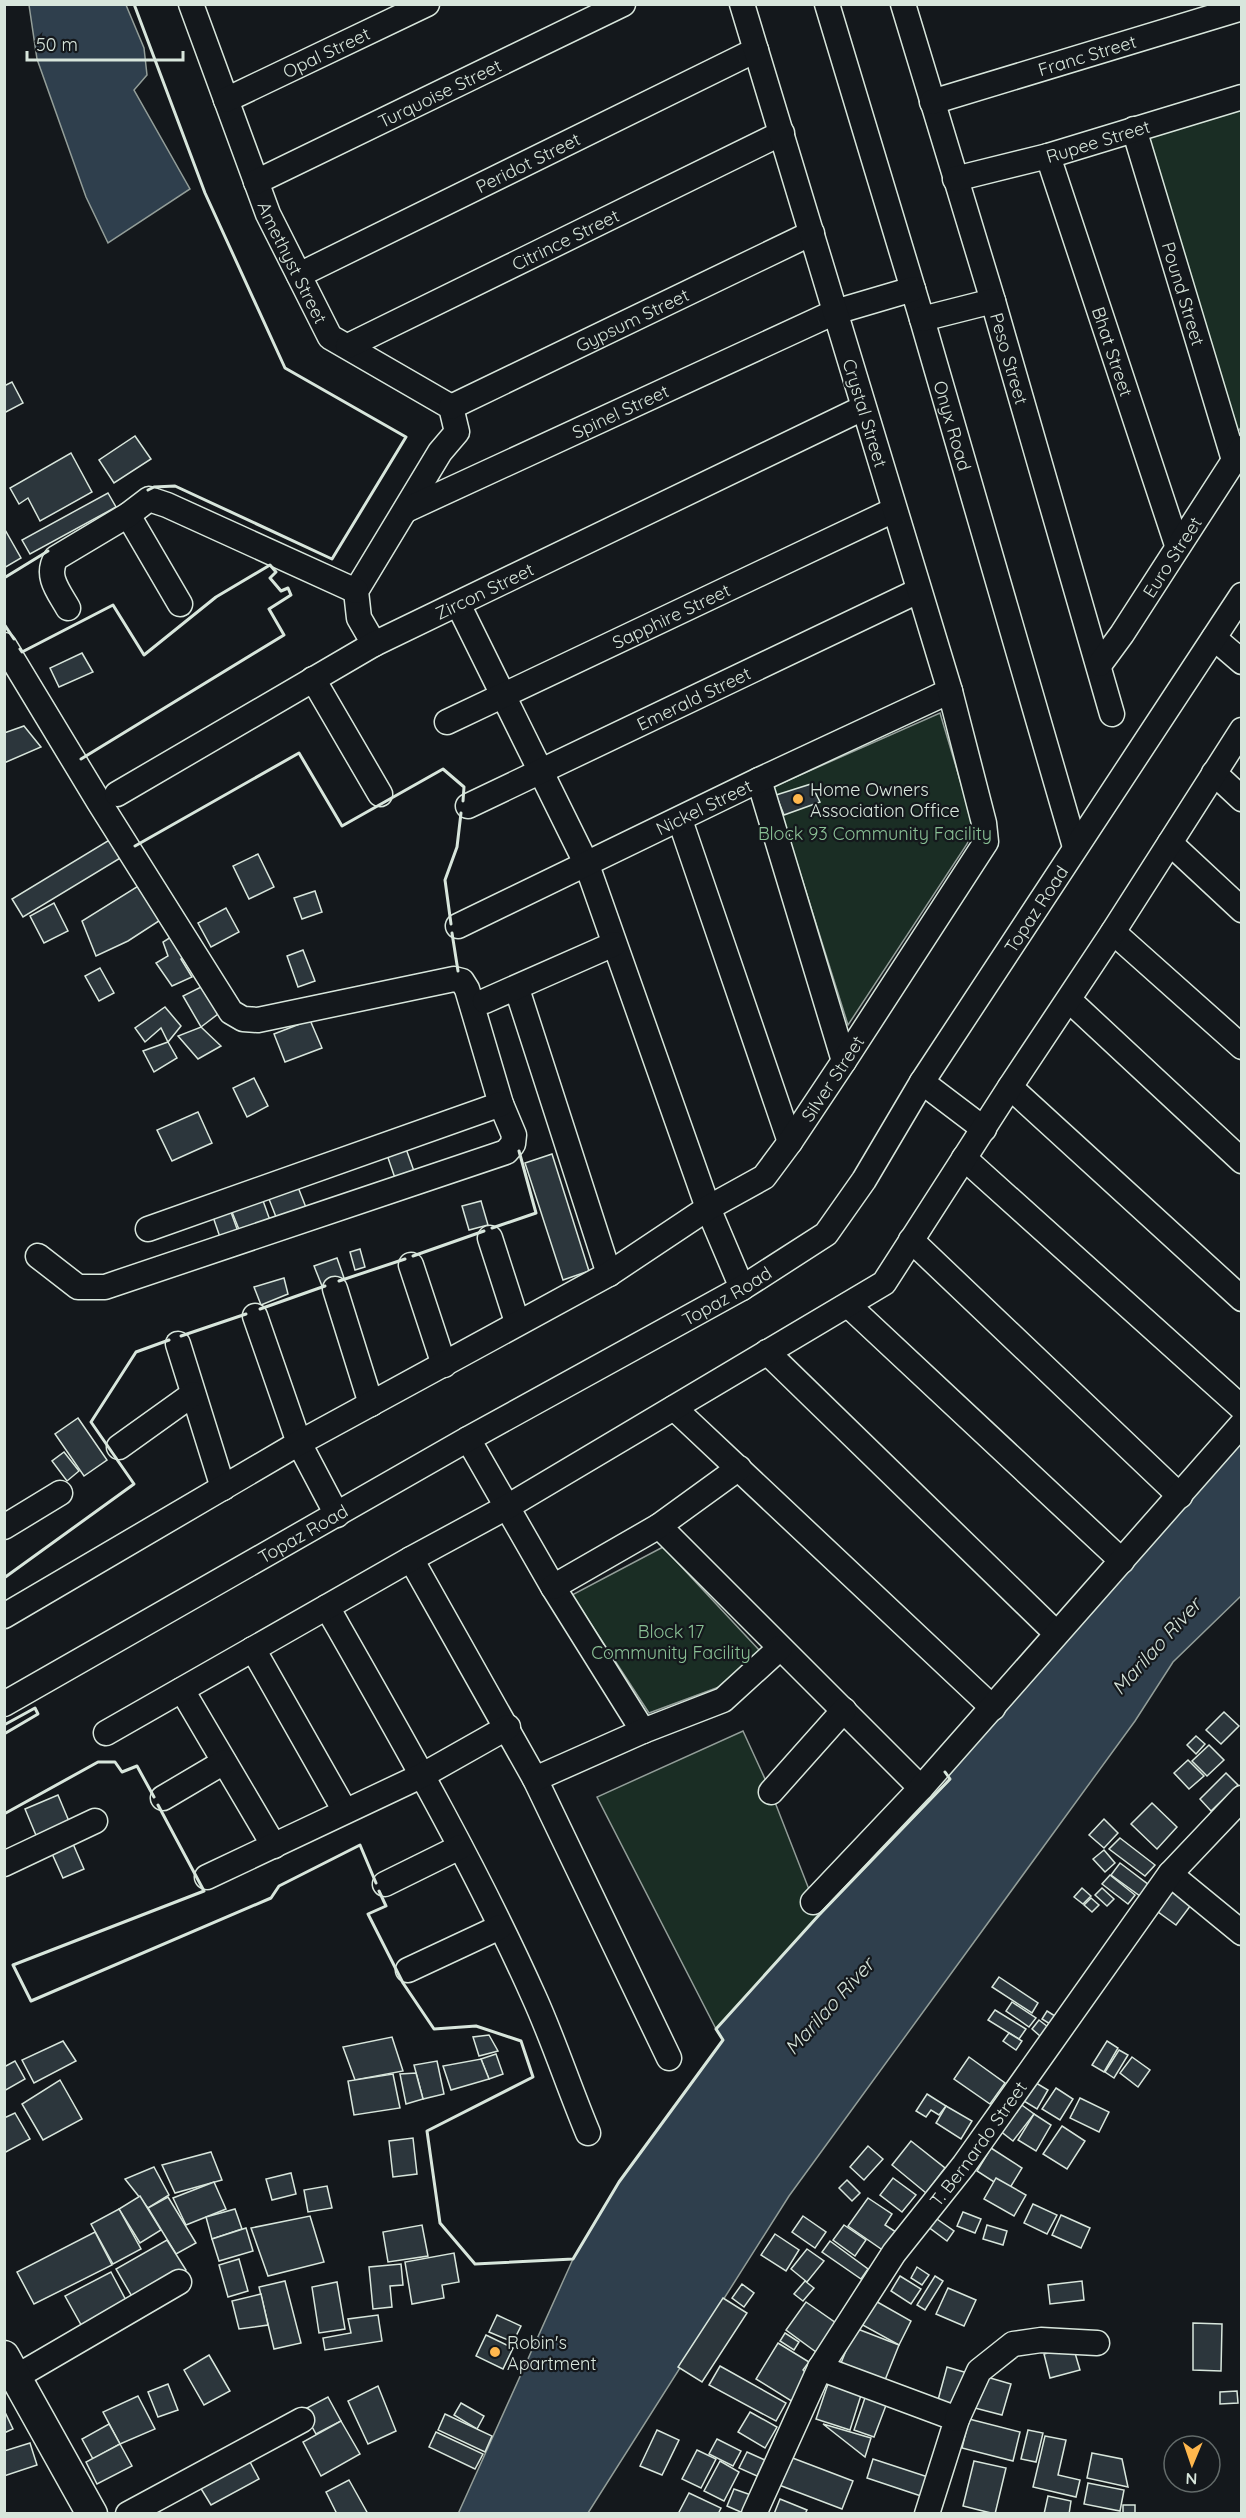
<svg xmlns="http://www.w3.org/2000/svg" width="1246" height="2518" font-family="Quicksand,sans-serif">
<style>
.green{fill:#1a2d24;stroke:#939e99;stroke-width:1.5}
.water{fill:#2f3f4d;stroke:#939e99;stroke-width:1.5}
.building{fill:#2c363c;stroke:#d8e6dc;stroke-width:1.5}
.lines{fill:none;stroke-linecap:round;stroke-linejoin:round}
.minor-casing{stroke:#d8e6dc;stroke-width:27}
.major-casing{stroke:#d8e6dc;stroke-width:33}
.minor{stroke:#14181c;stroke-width:24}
.major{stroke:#14181c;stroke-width:30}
.wall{stroke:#d8e6dc;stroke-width:3}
.poi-dot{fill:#ffb74d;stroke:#14181c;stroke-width:2}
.labels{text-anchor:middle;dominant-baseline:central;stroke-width:4.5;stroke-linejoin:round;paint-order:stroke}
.street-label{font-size:18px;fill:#d8e6dc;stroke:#14181c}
.poi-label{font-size:18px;fill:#d8e6dc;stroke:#14181c;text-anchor:start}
.park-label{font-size:18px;fill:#8ac095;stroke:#14181c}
.water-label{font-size:20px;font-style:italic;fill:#d8e6dc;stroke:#14181c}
</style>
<rect width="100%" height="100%" fill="#14181c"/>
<!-- green -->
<g class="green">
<path d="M1241,105L1242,426L1237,433L1148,135Z"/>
<path d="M940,713L974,827L967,844L848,1025L773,787Z"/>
<path d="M663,1547L760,1651L719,1687L649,1713L572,1595Z"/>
<path d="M743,1731L771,1792L819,1915L716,2029L597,1797Z"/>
</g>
<!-- water -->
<g class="water">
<path d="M29,5H126L144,48L147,75L134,90L190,189L108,243L86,197L37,59Z"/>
<path d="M1241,1439V1596L1173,1662L1135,1721L789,2196L588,2513L458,2514L573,2259L619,2182L723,2040L716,2029L819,1915L950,1780L944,1771Z"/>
</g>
<!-- building -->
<g class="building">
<path d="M12,382L23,403L4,413V386Z"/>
<path d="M135,436L151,459L114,483L99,460Z"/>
<path d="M71,453L92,492L40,521L28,498L19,504L10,488Z"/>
<path d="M108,493L116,507L30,554L22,540Z"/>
<path d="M4,528L21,558L4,568Z"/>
<path d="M82,653L93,672L59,687L50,668Z"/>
<path d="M24,726L41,747L4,763V733Z"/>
<path d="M811,784L820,802L784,815L776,795Z"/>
<path d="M111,839L122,857L23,917L12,899Z"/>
<path d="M258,854L274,887L249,899L233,866Z"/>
<path d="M143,883L162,919L128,941L96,956L82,921Z"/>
<path d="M315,891L322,912L302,919L294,898Z"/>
<path d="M54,903L68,931L44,943L30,916Z"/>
<path d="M226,908L239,932L211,947L198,923Z"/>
<path d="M171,937L188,956L181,959L192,977L172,986L156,963L168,956L163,942Z"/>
<path d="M303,950L315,981L298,987L287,956Z"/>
<path d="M100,968L114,993L99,1001L85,976Z"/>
<path d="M209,983L222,1011L201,1027L183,996Z"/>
<path d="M165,1007L181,1026L168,1042L161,1028L145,1042L135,1028Z"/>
<path d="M310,1020L322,1048L285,1062L274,1034Z"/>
<path d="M201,1027L221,1046L198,1059L178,1036Z"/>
<path d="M168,1042L177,1058L154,1072L143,1051Z"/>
<path d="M254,1078L268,1106L247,1117L233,1088Z"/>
<path d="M198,1112L212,1143L172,1161L157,1130Z"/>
<path d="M404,1143L415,1174L396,1181L385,1149Z"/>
<path d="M552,1154L589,1271L563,1280L525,1163Z"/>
<path d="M296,1182L307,1210L278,1222L267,1194Z"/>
<path d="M261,1195L272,1226L242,1237L230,1207Z"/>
<path d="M481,1201L488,1225L469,1230L462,1206Z"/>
<path d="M228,1204L240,1237L222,1243L211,1211Z"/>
<path d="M360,1249L365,1267L355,1270L350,1252Z"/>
<path d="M337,1258L344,1278L322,1286L314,1266Z"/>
<path d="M284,1278L288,1294L261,1305L254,1287Z"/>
<path d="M78,1418L107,1460L84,1476L55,1434Z"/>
<path d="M64,1452L79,1471L67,1481L52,1461Z"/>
<path d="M1224,1712L1239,1726L1221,1744L1206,1730Z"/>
<path d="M1196,1736L1205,1744L1196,1754L1187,1745Z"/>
<path d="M1209,1745L1224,1760L1207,1776L1192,1761Z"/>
<path d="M1188,1760L1204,1776L1189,1789L1174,1773Z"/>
<path d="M1226,1773L1238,1785L1211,1811L1200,1799Z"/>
<path d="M58,1795L71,1826L38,1840L25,1809Z"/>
<path d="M1152,1803L1177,1827L1157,1849L1131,1824Z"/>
<path d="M1104,1819L1118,1833L1104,1848L1089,1835Z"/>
<path d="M70,1837L84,1869L63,1878L49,1847Z"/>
<path d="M1120,1838L1155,1865L1145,1876L1109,1849Z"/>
<path d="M1104,1850L1115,1863L1105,1872L1093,1859Z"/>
<path d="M1120,1863L1149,1885L1140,1896L1111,1875Z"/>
<path d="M1110,1875L1135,1895L1128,1904L1102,1884Z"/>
<path d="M1171,1885L1194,1901L1176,1925L1154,1909Z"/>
<path d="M1082,1888L1091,1896L1083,1904L1074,1897Z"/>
<path d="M1102,1888L1114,1899L1107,1906L1095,1895Z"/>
<path d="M1091,1898L1099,1905L1092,1912L1084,1905Z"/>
<path d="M999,1977L1038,2003L1032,2013L992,1987Z"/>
<path d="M1012,2002L1036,2018L1029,2027L1006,2011Z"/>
<path d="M995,2010L1026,2029L1019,2039L988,2020Z"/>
<path d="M1047,2011L1055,2016L1050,2024L1042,2019Z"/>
<path d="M1039,2020L1048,2027L1040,2036L1032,2029Z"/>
<path d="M1009,2033L1022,2041L1016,2050L1003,2041Z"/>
<path d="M489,2035L498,2051L479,2056L473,2037Z"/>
<path d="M392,2037L403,2071L355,2080L343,2047Z"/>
<path d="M63,2041L76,2061L34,2083L22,2060Z"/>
<path d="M1107,2041L1118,2048L1104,2072L1092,2065Z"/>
<path d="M1119,2050L1128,2055L1114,2078L1105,2072Z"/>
<path d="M496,2054L503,2074L489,2079L481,2059Z"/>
<path d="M969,2057L1005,2083L990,2104L954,2079Z"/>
<path d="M1132,2057L1150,2070L1138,2087L1120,2073Z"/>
<path d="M481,2059L489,2079L451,2090L443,2066Z"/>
<path d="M15,2061L25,2079L4,2091V2067Z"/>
<path d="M437,2061L444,2094L423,2099L414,2065Z"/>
<path d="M416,2073L423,2099L406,2104L400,2074Z"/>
<path d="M393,2074L400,2108L354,2115L348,2081Z"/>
<path d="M60,2080L82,2119L43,2140L22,2104Z"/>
<path d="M1031,2080L1048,2090L1037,2109L1019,2098Z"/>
<path d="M1056,2088L1073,2099L1060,2120L1042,2109Z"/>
<path d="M927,2094L946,2106L939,2115L931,2110L926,2117L916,2111Z"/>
<path d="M1080,2098L1109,2112L1099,2132L1070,2118Z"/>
<path d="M1019,2103L1034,2114L1013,2141L999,2130Z"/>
<path d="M946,2106L972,2121L961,2139L936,2123Z"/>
<path d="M15,2113L30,2139L4,2153V2118Z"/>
<path d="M1034,2114L1051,2125L1036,2151L1018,2140Z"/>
<path d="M1062,2126L1085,2141L1067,2169L1043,2154Z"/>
<path d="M413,2138L417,2174L393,2177L389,2141Z"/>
<path d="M911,2141L945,2168L926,2193L892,2165Z"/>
<path d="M868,2146L883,2159L864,2180L850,2167Z"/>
<path d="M991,2148L1022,2168L1008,2191L977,2171Z"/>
<path d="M211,2152L222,2180L175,2193L162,2165Z"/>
<path d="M154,2167L169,2195L148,2208L125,2179Z"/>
<path d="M291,2173L296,2194L272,2200L266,2179Z"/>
<path d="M893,2178L916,2195L902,2212L880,2195Z"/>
<path d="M996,2178L1026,2195L1014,2216L984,2199Z"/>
<path d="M847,2180L860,2193L852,2201L839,2188Z"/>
<path d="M214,2182L226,2209L186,2225L173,2198Z"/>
<path d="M327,2186L332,2208L308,2212L304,2190Z"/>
<path d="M140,2196L161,2230L140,2243L119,2209Z"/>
<path d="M168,2197L196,2243L176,2254L148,2208Z"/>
<path d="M868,2198L892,2214L885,2225L896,2232L884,2251L848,2226Z"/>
<path d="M1033,2204L1057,2215L1047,2234L1024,2223Z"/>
<path d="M119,2209L141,2249L113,2264L91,2224Z"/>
<path d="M235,2209L242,2229L212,2239L206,2217Z"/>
<path d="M963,2212L981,2219L975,2233L957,2226Z"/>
<path d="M1061,2215L1090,2228L1081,2248L1052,2235Z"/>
<path d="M310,2216L324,2262L268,2276L251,2228Z"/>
<path d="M803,2216L826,2232L815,2248L792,2232Z"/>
<path d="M934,2217L954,2231L947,2241L927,2226Z"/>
<path d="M422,2225L428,2256L388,2262L383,2232Z"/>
<path d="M844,2225L866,2240L855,2256L833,2240Z"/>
<path d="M987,2225L1007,2231L1003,2245L983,2239Z"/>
<path d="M246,2228L253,2251L219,2261L212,2239Z"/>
<path d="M95,2232L112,2265L34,2304L17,2272Z"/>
<path d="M775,2234L799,2250L786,2271L761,2255Z"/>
<path d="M167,2240L186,2270L134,2300L116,2269Z"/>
<path d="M830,2241L868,2269L861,2279L822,2252Z"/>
<path d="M807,2249L824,2261L807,2282L791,2269Z"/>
<path d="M454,2253L459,2282L442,2285L444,2298L412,2304L405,2262Z"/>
<path d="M239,2259L248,2291L228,2297L219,2265Z"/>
<path d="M401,2264L403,2285L390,2286L392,2307L373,2309L369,2267Z"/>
<path d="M917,2267L929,2275L922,2285L911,2278Z"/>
<path d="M111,2272L129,2306L84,2330L65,2296Z"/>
<path d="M900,2276L921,2289L911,2304L891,2291Z"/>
<path d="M935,2276L943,2281L925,2310L917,2305Z"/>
<path d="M285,2281L301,2343L274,2349L259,2287Z"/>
<path d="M805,2281L814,2288L803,2301L794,2294Z"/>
<path d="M1082,2281L1084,2300L1050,2304L1048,2285Z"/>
<path d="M337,2282L345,2329L319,2333L312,2287Z"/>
<path d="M742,2284L754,2293L744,2307L732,2298Z"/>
<path d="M948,2288L976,2300L964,2326L936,2314Z"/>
<path d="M261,2294L268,2325L239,2329L232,2301Z"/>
<path d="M723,2298L747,2313L702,2382L678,2367Z"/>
<path d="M872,2299L911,2321L899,2345L859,2323Z"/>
<path d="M806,2302L836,2323L816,2352L786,2330Z"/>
<path d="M378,2315L382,2341L325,2350L323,2338L351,2333L348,2319Z"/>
<path d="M497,2315L521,2326L513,2342L489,2332Z"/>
<path d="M1193,2323L1222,2324L1221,2371L1193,2370Z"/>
<path d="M855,2328L899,2345L885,2380L841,2363Z"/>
<path d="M785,2333L799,2342L794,2350L780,2341Z"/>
<path d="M486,2335L513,2348L503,2369L476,2356Z"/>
<path d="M778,2343L809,2362L803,2370L809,2376L793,2402L756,2379Z"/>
<path d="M1073,2346L1080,2370L1050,2378L1044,2354Z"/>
<path d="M209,2355L230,2391L204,2405L184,2370Z"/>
<path d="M720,2366L786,2403L776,2421L709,2385Z"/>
<path d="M947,2367L971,2374L961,2407L938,2400Z"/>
<path d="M980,2375L1011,2384L1002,2415L971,2407Z"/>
<path d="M830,2378L863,2389L850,2430L816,2419Z"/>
<path d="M168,2384L178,2410L158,2417L148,2392Z"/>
<path d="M378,2386L396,2431L368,2444L348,2401Z"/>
<path d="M1237,2391L1238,2403L1220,2404V2392Z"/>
<path d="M867,2392L888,2400L874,2437L854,2430Z"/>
<path d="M138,2396L155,2429L120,2444L103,2412Z"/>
<path d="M328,2397L341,2421L316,2434L303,2410Z"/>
<path d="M461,2403L484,2416L477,2429L454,2415Z"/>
<path d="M4,2410L13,2429L4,2433Z"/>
<path d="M750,2412L777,2427L765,2448L738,2432Z"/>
<path d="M445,2414L492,2436L485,2452L438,2430Z"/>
<path d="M969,2419L1020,2432L1013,2461L962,2448Z"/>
<path d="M341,2421L360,2454L321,2476L303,2442Z"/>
<path d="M109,2424L120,2444L93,2459L82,2439Z"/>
<path d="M823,2424L871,2438L865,2457Z"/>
<path d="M657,2430L679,2440L662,2475L640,2466Z"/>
<path d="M1028,2430L1043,2433L1036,2462L1021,2459Z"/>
<path d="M436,2432L483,2454L475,2469L429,2447Z"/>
<path d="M1045,2436L1066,2440L1058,2475L1080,2480L1076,2497L1033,2487Z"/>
<path d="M717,2439L741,2451L733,2466L709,2454Z"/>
<path d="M30,2443L37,2465L4,2476V2451Z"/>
<path d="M120,2444L132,2466L97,2484L86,2462Z"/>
<path d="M697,2450L716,2459L701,2488L682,2479Z"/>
<path d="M747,2452L765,2460L757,2476L739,2468Z"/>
<path d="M1092,2453L1122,2459L1128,2487L1087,2478Z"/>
<path d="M790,2457L853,2481L842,2509L779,2485Z"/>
<path d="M873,2459L931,2478L924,2497L867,2478Z"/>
<path d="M249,2460L259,2479L211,2505L200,2487Z"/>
<path d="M720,2461L739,2472L724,2501L704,2491Z"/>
<path d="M974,2461L1006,2468L995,2514L963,2506Z"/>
<path d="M349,2480L368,2514H337L326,2492Z"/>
<path d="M1088,2483L1124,2490L1120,2511L1084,2504Z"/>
<path d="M734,2489L751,2495L743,2513L727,2506Z"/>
<path d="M689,2493L721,2508L718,2514H678Z"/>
<path d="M1048,2496L1071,2501L1069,2514H1044Z"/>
<path d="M780,2499L807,2510L805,2514H774Z"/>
<rect x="1123" y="2505" width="12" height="9"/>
</g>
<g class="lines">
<!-- minor casing -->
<g class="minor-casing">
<g id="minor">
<path id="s1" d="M191,4L268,214L330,337L451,407L457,432L440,452L356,591L359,618L374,644"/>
<path id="s2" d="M827,4L922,319L1075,847"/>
<path id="s3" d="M903,4L993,301L1112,714"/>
<path id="s4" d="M226,100L427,4"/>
<path id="s5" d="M932,102L1242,8"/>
<path id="s6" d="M1134,129L1234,460"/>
<path id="s7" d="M1048,156L1177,545"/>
<path id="s8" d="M955,179L1048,156L1242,97"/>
<path id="s9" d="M256,182L623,4"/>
<path id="s10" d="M299,275L756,50"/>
<path d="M922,319L993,301"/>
<path id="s11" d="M348,346L782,133"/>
<path id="s12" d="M451,407L812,233"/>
<path id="s13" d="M406,510L835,312L913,289"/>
<path d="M128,515L180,604"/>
<path d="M458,604L587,865L708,1208L742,1288"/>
<path d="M68,608C59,592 45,576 56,558L128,515L149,499L167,505L356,591"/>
<path d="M1214,638L1242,662"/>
<path d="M4,645L99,802L231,1012L243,1019L258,1020L454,979L462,981L467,989L501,1104L514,1135L513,1144L506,1152L105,1287H78L38,1256"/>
<path id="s14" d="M1100,664L1122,634L1242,448"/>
<path d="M313,679L380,794"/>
<path id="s15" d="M447,722L894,510"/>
<path d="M1214,773L1242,799"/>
<path d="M759,780L844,1061"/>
<path id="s16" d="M117,794L374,644L863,408"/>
<path id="s17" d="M468,806L918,591"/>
<path d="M680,820L790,1142"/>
<path d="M1170,843L1242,910"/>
<path id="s18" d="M458,926L759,780L950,691"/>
<path d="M1113,932L1242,1047"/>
<path d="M517,989L609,1274"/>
<path d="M1069,1000L1242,1161"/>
<path d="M485,1001L614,944"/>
<path d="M922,1082L984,1129"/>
<path d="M1010,1087L1242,1299"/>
<path d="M964,1158L1242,1408"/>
<path d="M148,1229L501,1104"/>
<path d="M490,1238L517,1322"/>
<path d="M911,1240L1180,1496"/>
<path d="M411,1265L444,1365"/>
<path d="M335,1289L371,1404"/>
<path d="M848,1305L1122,1561"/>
<path d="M255,1316L299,1443L337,1515"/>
<path d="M178,1344L223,1488"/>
<path d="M767,1352L1056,1633"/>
<path d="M674,1408L993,1708"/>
<path d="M468,1439L553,1587L643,1731"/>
<path d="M119,1447L193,1394"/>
<path d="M659,1526L921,1788"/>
<path d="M4,1527L60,1493"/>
<path d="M411,1559L535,1779L669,2058"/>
<path d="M553,1587L659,1526L739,1468"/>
<path d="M327,1607C400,1735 474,1863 534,1997C554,2041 569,2088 588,2133"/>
<path id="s19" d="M4,1616L299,1443L609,1274L708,1208L764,1177L790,1142L844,1061L986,842L984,823L950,691L742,4"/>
<path d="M253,1649L345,1811"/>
<path d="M182,1690L274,1846"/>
<path id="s20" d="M4,1704L468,1439L742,1288L826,1234L864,1180L922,1082L1242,595"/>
<path d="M106,1733L411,1559L507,1507L884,1283L1010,1087L1113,932L1242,730"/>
<path d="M535,1779L643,1731L723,1700L780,1648"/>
<path d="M771,1792L844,1710"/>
<path d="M163,1798L224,1762"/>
<path d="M4,1864L95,1821"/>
<path d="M1170,1874L1242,1933"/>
<path d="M207,1877L423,1775L508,1727"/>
<path d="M385,1884L460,1847"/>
<path d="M813,1902L921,1788L1242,1424"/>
<path d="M408,1970L500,1927"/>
<path d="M820,2368L957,2419L927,2514"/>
<path d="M16,2377L179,2282"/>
<path d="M957,2419L979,2371L1013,2344L1041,2340L1097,2343"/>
<path d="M128,2514L302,2420"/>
<path id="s21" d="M754,2514L820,2368L894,2253L964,2165L1170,1874L1242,1798"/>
</g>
</g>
<!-- major casing -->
<g class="major-casing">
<path id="major" d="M4,2356L92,2514"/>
</g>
<!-- minor -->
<use href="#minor" class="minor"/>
<!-- major -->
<use href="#major" class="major"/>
<!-- wall -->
<g class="wall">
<path d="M134,4L205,193L285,368L406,437L332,559L175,486L154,487L148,490"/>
<path d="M4,578L48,551"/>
<path d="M4,624L14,639"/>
<path d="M20,649L22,652L113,605L144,655L216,597L270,565L276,572L270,578L281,591L288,588L291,595L269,609L284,635L81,759"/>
<path d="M135,846L299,753L342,826L443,769L464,787L463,801"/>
<path d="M451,924L445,880L457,847L461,813"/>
<path d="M452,933L458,971"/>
<path d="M492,1228L536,1213L519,1151"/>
<path d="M413,1256L484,1231"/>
<path d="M339,1281L405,1259"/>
<path d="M260,1309L325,1286"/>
<path d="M181,1336L246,1314"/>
<path d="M4,1578L134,1484L91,1422L136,1352L169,1340"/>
<path d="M4,1725L35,1708L38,1714L4,1734"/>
<path d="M158,1805L204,1891L13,1965L31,2001L271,1898L279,1886L360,1845L376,1883"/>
<path d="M4,1814L98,1762H115L122,1772L137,1766L154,1797"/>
<path d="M379,1891L386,1906L368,1914L403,1983L434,2029L476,2026L521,2041L533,2077L427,2131L440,2223L475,2264L573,2259L619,2182L723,2040L716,2029L819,1915L950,1779L945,1772"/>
</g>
</g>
<!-- markers -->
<g class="poi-dot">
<circle cx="798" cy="799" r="6"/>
<circle cx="495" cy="2352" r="6"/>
</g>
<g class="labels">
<!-- street labels -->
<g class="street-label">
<text stroke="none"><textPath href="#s4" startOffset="111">Opal Street</textPath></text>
<text stroke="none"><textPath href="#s5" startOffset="162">Franc Street</textPath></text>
<text stroke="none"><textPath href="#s9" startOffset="204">Turquoise Street</textPath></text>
<text stroke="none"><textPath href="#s8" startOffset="148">Rupee Street</textPath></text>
<text stroke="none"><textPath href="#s10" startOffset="255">Peridot Street</textPath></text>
<text stroke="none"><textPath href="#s11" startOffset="242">Citrince Street</textPath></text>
<text stroke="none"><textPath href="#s1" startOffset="278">Amethyst Street</textPath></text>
<text stroke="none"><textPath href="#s6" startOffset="172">Pound Street</textPath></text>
<text stroke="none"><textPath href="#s12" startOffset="201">Gypsum Street</textPath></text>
<text stroke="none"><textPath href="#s7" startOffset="206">Bhat Street</textPath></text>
<text stroke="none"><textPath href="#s3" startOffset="370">Peso Street</textPath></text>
<text stroke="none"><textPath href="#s13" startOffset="236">Spinel Street</textPath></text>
<text transform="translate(865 413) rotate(73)">Crystal Street</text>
<text stroke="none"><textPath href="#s2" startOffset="440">Onyx Road</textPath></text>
<text stroke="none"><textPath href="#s14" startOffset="129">Euro Street</textPath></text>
<text stroke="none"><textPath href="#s16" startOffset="420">Zircon Street</textPath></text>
<text stroke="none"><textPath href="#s15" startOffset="248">Sapphire Street</textPath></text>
<text stroke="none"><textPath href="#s17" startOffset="250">Emerald Street</textPath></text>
<text stroke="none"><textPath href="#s18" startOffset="273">Nickel Street</textPath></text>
<text stroke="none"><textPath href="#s20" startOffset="1334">Topaz Road</textPath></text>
<text stroke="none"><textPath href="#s19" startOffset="998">Silver Street</textPath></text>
<text stroke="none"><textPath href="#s20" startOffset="830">Topaz Road</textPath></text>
<text stroke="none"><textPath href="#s20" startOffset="344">Topaz Road</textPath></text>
<text stroke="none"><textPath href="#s21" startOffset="435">T. Bernardo Street</textPath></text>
</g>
<!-- poi labels -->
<g class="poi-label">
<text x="810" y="789">Home Owners<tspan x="810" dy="21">Association Office</tspan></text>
<text x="507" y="2342">Robin's<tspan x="507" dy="21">Apartment</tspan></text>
</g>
<!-- park labels -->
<g class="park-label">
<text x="875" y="833">Block 93 Community Facility</text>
<text x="671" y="1631">Block 17<tspan x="671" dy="21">Community Facility</tspan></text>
</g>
<!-- water labels -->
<g class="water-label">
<text transform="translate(1156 1646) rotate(-48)">Marilao River</text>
<text transform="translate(829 2006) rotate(-48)">Marilao River</text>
</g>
</g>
<!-- border -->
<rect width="1246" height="2518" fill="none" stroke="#d8e6dc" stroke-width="12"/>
<!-- north arrow -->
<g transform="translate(1192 2464) rotate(182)"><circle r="28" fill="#14181c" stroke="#626a69" stroke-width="1.5"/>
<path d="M0-4.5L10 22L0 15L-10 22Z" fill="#ffb74d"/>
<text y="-9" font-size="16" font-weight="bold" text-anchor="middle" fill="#d8e6dc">N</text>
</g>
<!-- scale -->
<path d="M27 51v9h156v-9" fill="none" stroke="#d8e6dc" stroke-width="3"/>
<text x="36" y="51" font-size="18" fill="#d8e6dc" stroke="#14181c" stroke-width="4.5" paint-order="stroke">50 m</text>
</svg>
